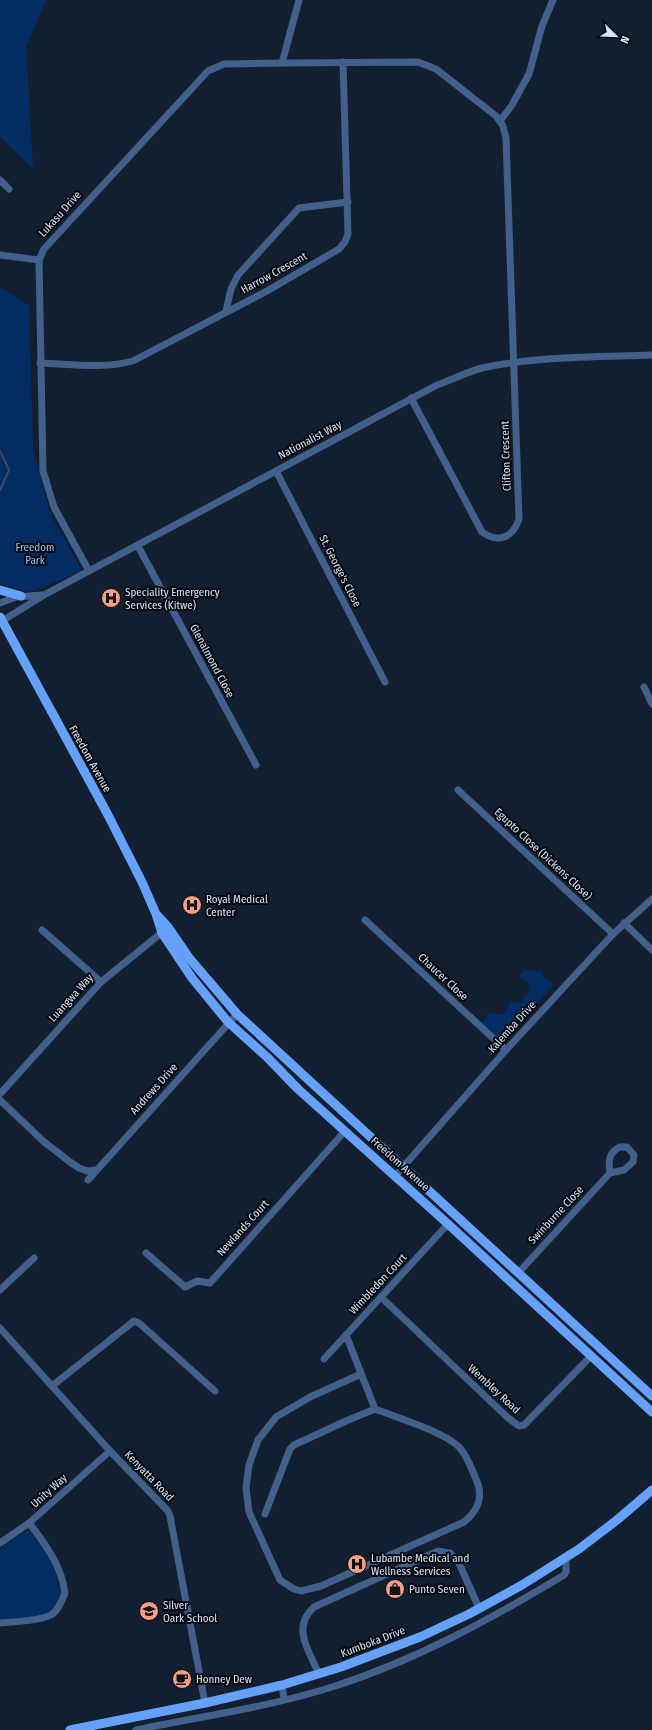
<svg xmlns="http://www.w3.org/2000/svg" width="652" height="1730" font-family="'Fira Sans Condensed',sans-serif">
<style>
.green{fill:#032c63}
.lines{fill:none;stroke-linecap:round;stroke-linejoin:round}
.stream{stroke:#42446c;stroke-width:2}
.minor{stroke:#43608a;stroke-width:7}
.major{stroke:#65a1f9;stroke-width:9}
.labels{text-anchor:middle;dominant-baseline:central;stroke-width:4;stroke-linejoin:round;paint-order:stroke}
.street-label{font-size:11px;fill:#dbe4f1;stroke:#040911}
.park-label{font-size:11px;fill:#9cc0f4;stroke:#040911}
.poi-label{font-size:11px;fill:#dbe4f1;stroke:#040911;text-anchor:start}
</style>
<rect width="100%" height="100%" fill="#121f31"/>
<!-- green -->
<g class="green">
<path d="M0,0H46L26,47L33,168L0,137Z"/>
<path d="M0,287L29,306L33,449L49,511L82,571L30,592L0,584Z"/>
<path d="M524,970L541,972L546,979L554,984L534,1008L529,1006L523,1020L509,1035L498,1032L496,1037L482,1023L489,1012L502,1015L508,1008L509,1001L520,1003L529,991L528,983L520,977Z"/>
<path d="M28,1530L48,1552L62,1593L50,1614L27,1618L0,1620V1548Z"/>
</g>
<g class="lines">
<!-- stream -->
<path class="stream" d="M0,451L9,470L0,490"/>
<!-- minor -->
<g class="minor">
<path d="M282,63L418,62L436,69L496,116L503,126L506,138L519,519C513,537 499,544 482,532L411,398"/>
<path d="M500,121L512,105L529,74L542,26L553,0"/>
<path d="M0,180L9,189"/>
<path d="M0,255L39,260"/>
<path d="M226,311L231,289L238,275L299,208L348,202"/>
<path d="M40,363C71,364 104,369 133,361L267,291L339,249L345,242L348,234L343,62"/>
<path d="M276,471L385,682"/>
<path d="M138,546L256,765"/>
<path d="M89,571L54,507L43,471L39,260L44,249L208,71L224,64L282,63L299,0"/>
<path d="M0,603L16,597L42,595"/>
<path d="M2,621L44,595L437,385C451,380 467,372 482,368C537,356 596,357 652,355"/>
<path d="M644,687L652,704"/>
<path d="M458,790L613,934"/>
<path d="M365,920L506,1050"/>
<path d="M624,923L652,950"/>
<path d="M42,930L101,982"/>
<path d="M0,1094L101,982L165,930"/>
<path d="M0,1100L43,1141L70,1162L79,1168L87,1171L96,1170"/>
<path d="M620,1147H627L634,1155L633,1162L624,1170L610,1173C608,1161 609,1152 620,1147Z"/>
<path d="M395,1176L506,1050L613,934L652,899"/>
<path d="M88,1180L237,1014"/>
<path d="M146,1253L185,1287L197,1281L210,1283L345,1131"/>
<path d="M519,1272L610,1173"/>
<path d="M0,1290L34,1258"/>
<path d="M381,1297L507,1417L519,1426L524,1425L529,1420L591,1356"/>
<path d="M0,1328L110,1451L168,1511L170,1516L205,1703"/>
<path d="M346,1335L375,1409"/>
<path d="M324,1359L448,1224"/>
<path d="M52,1386L134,1321L139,1323L215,1391"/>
<path d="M265,1514L290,1449L294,1445L346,1421L375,1409C398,1418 442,1431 459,1447C467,1455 471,1468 476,1479C484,1496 478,1511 464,1522L321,1586L301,1591L294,1589L280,1580L249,1512L246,1488L249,1465L258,1440L276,1417L310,1397L361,1374"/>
<path d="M0,1543L29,1523L110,1451"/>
<path d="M0,1623C13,1622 40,1621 51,1615C58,1611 62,1600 65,1593C62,1567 45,1543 29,1523"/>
<path d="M319,1674C309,1651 291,1628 314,1607L438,1551L450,1553L458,1561L479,1608"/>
<path d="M282,1685L284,1699"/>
<path d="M136,1730C202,1716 271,1707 335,1686C416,1660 491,1619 564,1575L566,1572V1557"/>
</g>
<!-- major -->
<g class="major">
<path d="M0,590L21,596"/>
<path d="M0,617L108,815L142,882L156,914L162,933L192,978L228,1022L267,1057L298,1089L448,1224L652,1412"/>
<path d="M158,916L168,927L190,959L237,1014L652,1396"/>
<path d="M70,1730L205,1703L282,1685L341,1667L420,1637L469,1614L522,1585L579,1549L617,1520L652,1490"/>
</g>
</g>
<!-- icons -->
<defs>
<g id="hospital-disc" transform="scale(1)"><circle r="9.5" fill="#f49e87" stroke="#040911"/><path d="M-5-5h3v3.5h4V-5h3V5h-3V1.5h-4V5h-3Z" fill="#111"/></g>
<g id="shop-disc" transform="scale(1)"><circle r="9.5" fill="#f49e87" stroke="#040911"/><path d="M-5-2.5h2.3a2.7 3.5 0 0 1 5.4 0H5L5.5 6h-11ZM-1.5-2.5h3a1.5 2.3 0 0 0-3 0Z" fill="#111"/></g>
<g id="school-disc" transform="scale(1)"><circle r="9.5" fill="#f49e87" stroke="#040911"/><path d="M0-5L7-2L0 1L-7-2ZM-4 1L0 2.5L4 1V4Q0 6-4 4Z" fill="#111"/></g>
<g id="cafe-disc" transform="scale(1)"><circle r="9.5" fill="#f49e87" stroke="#040911"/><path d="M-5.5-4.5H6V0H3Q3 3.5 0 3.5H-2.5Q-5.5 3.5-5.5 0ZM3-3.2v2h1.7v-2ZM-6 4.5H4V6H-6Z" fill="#111"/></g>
</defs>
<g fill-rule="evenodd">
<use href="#hospital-disc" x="111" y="598"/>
<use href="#hospital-disc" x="192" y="905"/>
<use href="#hospital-disc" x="357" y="1564"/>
<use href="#shop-disc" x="395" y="1589"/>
<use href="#school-disc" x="149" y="1611"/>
<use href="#cafe-disc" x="182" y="1679"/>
</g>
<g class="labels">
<!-- street labels -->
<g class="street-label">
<text transform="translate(60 214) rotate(-48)">Lukasu Drive</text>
<text transform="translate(274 273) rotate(-29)">Harrow Crescent</text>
<text transform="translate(310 440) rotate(-28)">Nationalist Way</text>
<text transform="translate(506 456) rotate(-92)">Clifton Crescent</text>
<text transform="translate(340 571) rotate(63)">St. George's Close</text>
<text transform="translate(212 661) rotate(62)">Glenalmond Close</text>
<text transform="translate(90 759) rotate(61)">Freedom Avenue</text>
<text transform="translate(543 854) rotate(43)">Egupto Close (Dickens Close)</text>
<text transform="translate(443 977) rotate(43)">Chaucer Close</text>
<text transform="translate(71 998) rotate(-48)">Luangwa Way</text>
<text transform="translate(512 1027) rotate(-48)">Kalemba Drive</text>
<text transform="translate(154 1089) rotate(-48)">Andrews Drive</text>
<text transform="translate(400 1164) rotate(42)">Freedom Avenue</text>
<text transform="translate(556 1215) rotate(-47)">Swinburne Close</text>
<text transform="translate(243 1228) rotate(-48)">Newlands Court</text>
<text transform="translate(378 1284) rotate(-47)">Wimbledon Court</text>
<text transform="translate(494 1389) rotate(43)">Wembley Road</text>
<text transform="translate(149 1476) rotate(46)">Kenyatta Road</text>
<text transform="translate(49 1491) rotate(-42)">Unity Way</text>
<text transform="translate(373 1642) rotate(-21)">Kumboka Drive</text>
</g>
<!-- park labels -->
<g class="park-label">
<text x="35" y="547">Freedom<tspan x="35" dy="13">Park</tspan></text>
</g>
<!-- poi labels -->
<g class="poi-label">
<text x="125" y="592">Speciality Emergency<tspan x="125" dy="13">Services (Kitwe)</tspan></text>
<text x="206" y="899">Royal Medical<tspan x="206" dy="13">Center</tspan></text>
<text x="371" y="1558">Lubambe Medical and<tspan x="371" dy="13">Wellness Services</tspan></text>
<text x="409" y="1589">Punto Seven</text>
<text x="163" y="1605">Silver<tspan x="163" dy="13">Oark School</tspan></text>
<text x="196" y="1679">Honney Dew</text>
</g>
</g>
<!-- north arrow -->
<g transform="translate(616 36) rotate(113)" stroke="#040911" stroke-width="3" paint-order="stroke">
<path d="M0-3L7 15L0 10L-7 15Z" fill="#dbe4f1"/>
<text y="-6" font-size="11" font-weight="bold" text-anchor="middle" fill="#dbe4f1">N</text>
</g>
</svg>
